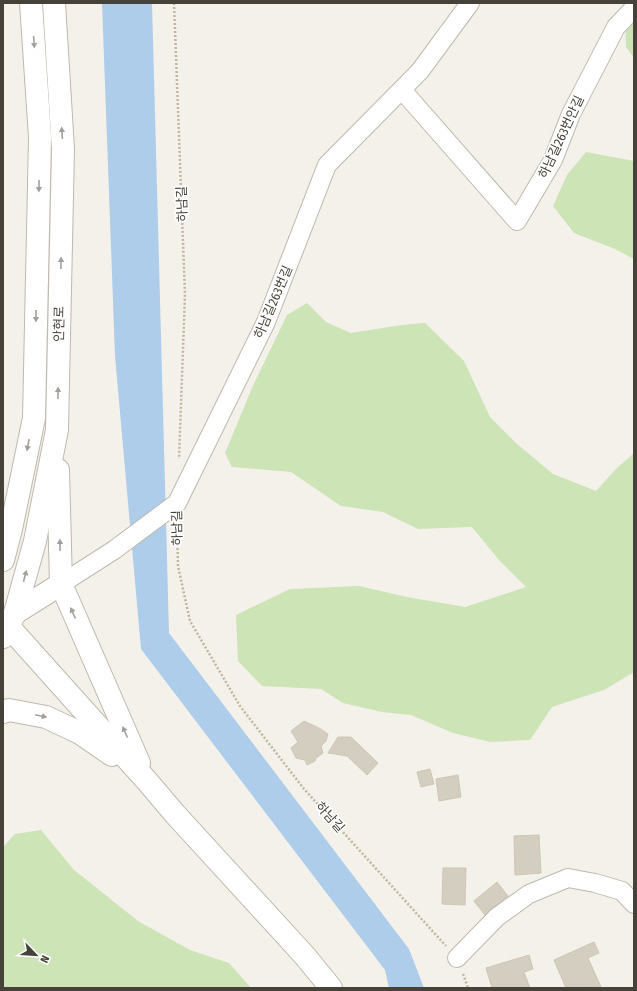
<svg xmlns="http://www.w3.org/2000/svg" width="637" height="991" font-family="'Fira Sans Condensed','Noto Sans KR',sans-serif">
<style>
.green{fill:#cde4b7}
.water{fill:#adcdea}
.building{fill:#d4cec1;stroke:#cec6b4}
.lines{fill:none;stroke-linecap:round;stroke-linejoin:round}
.minor-casing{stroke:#beb9ad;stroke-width:20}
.tertiary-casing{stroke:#beb9ad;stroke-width:24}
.path{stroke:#bfb6a0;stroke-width:2.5;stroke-dasharray:2 2;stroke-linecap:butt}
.minor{stroke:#fff;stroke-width:18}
.tertiary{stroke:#fff;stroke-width:22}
.oneway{fill:#a3a09c}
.labels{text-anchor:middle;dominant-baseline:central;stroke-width:3.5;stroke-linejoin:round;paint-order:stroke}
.street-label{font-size:13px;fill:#474239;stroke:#fff}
</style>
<rect width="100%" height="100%" fill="#f3f1ea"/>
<!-- green -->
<g class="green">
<path d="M625,3H634V58L626,47Z"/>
<path d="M586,152L634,161V259L615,249L574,233L553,206L567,175Z"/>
<path d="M307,303L326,322L351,333L402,325L425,323L464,361L490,417L516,443L553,474L596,491L616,469L634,453V672L604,690L552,707L530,740L490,742L453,733L411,715L382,712L343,703L321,689L262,686L238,661L236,615L290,589L359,586L407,597L465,607L526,587L499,560L472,527L418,529L383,512L341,506L291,472L232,467L225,453L252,388L287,315Z"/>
<path d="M41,830L74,870L138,921L190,950L229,963L251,988H3V847L15,834Z"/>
</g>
<!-- water -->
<path class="water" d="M102,3H152L169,633L409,949L424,988H389L385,970L141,649L115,356Z"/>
<!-- building -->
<g class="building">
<path d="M304,721L319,728L328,734L326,741L321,746L323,753L316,758L315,761L307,765L305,760L296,758L291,748L298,742L291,731Z"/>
<path d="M338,737H351L378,763L367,775L347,756L328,753Z"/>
<path d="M430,769L434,784L421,787L417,772Z"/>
<path d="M458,775L461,797L439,801L436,779Z"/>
<path d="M539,835L541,873L515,875L514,836Z"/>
<path d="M443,868H466L465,905L442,904Z"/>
<path d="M497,882L508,896L485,915L474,901Z"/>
<path d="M594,942L599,953L588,958L601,987L566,988L554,960Z"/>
<path d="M529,955L533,969L524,972L530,988H492L486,968Z"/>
</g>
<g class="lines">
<!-- minor casing -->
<g class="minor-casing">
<g id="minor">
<path d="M402,90L517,221L553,160L571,114L616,27L634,8"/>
<path d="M61,584L114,550L177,503L266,322L327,165L420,71L470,3"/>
<path d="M457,958L497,917L529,894L568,878L595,883L622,891L634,904"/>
</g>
</g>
<!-- tertiary casing -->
<g class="tertiary-casing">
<g id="tertiary">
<path d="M58,470L61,584L139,763"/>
<path d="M3,560L11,529L34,418L40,137L31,3"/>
<path d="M15,613L61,584"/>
<path d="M3,624L9,627L147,781L175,814L305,956L331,988"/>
<path d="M3,637L15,613L35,541L57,430L63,149L54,3"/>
<path d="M3,712L9,710L46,717L80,733L112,755"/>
</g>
</g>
<!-- path -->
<g class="path">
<path d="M174,3L185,295L179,459"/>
<path d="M177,524L178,566L190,621L240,706L304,789L446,946"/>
<path d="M463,974L468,988"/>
</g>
<!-- minor -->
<use href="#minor" class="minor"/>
<!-- tertiary -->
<use href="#tertiary" class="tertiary"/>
</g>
<!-- one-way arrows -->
<defs><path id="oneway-solid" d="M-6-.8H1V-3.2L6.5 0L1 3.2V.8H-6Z"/></defs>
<g class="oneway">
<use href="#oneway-solid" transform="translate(34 42) rotate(86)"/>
<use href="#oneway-solid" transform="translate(62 133) rotate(-94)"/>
<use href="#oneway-solid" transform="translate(39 186) rotate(91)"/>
<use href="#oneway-solid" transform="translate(61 263) rotate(-89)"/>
<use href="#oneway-solid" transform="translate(36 316) rotate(91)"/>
<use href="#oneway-solid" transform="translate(58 393) rotate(-89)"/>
<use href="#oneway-solid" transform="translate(28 445) rotate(101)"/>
<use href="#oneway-solid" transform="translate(60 545) rotate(-91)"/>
<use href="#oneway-solid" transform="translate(25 576) rotate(-75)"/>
<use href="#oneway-solid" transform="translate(73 613) rotate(-114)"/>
<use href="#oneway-solid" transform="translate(41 716) rotate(12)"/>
<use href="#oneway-solid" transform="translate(125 732) rotate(-114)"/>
</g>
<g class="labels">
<!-- street labels -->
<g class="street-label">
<text transform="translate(561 137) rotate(-65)">하남길263번안길</text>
<text transform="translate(182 204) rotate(-92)">하남길</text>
<text transform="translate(273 302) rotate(-67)">하남길263번길</text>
<text transform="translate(59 324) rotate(-89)">안현로</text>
<text transform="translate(177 528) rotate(-91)">하남길</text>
<text transform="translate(330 817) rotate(48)">하남길</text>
</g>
</g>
<!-- border -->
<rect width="637" height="991" fill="none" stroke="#474239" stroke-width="8"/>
<!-- north arrow -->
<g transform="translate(36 955) rotate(115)" stroke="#ffffff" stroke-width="3" paint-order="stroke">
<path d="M0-3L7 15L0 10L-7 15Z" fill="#474239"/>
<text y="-6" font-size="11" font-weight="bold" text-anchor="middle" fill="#474239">N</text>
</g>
</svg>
